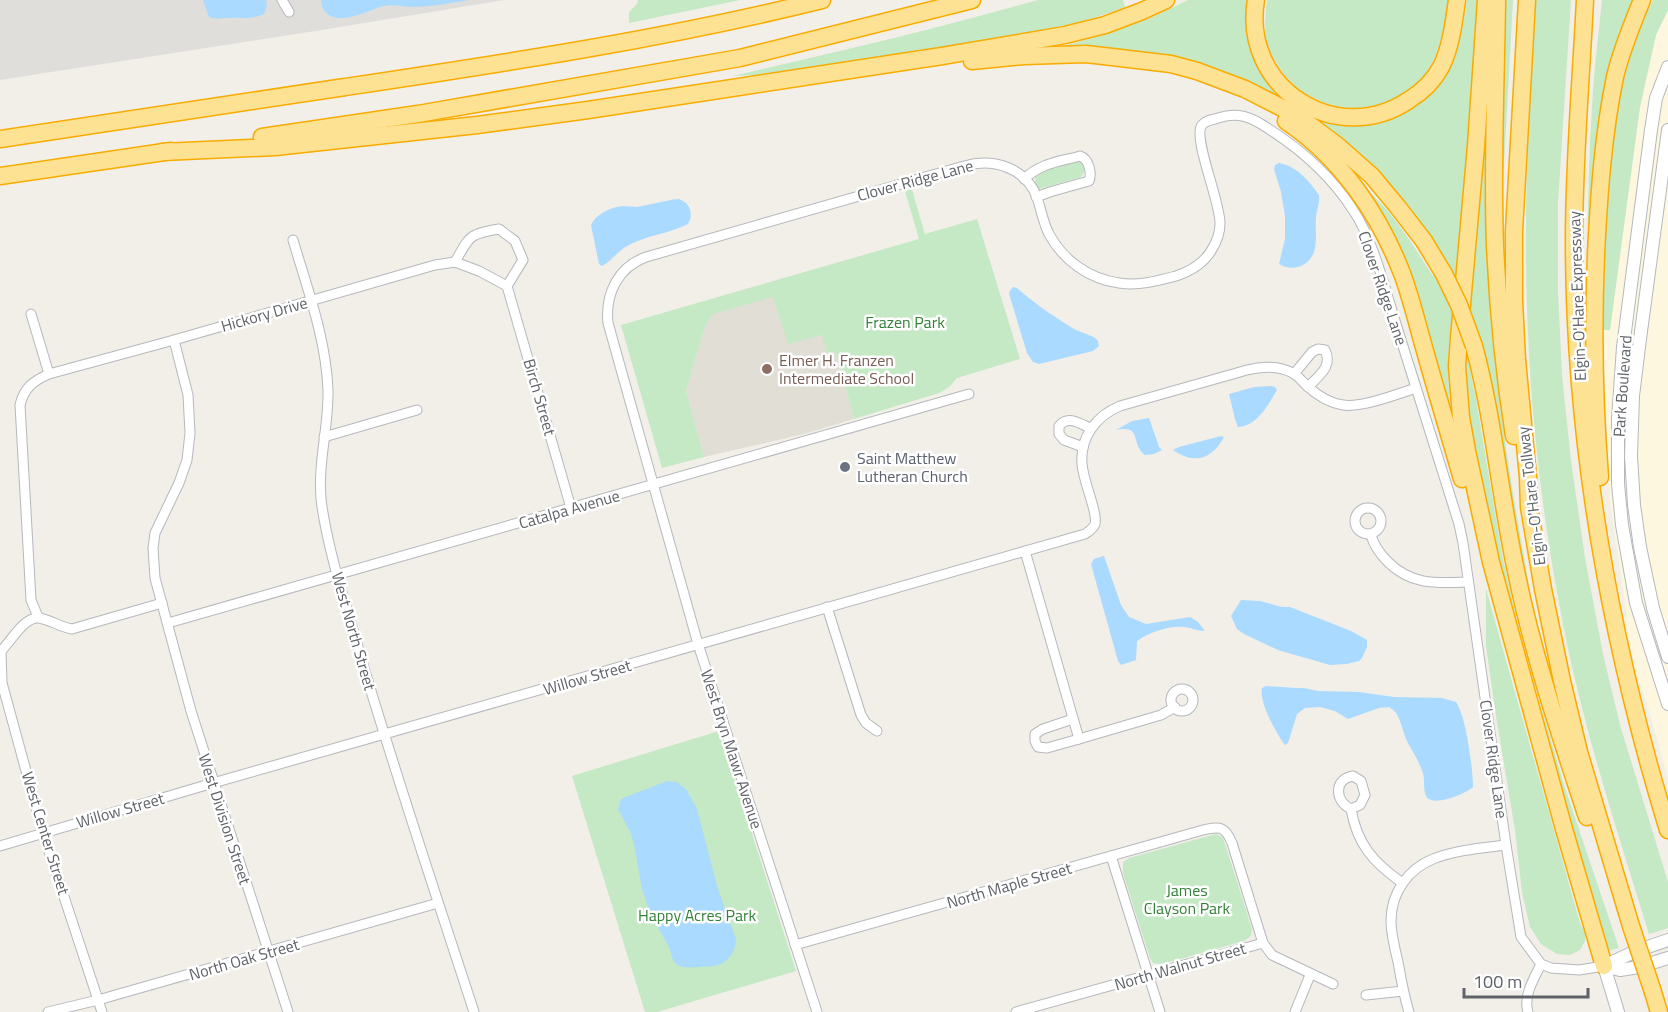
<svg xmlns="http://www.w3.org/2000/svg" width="1668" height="1012" font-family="'Titillium Web',sans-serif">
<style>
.commercial{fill:#fef7e0}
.industrial{fill:#e0deda}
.education{fill:#e1ded6}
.green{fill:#c5e8c5}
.water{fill:#aadaff}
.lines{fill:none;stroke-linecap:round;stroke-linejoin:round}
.minor-casing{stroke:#b5b8bc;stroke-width:11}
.tertiary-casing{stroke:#b5b8bc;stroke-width:14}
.motorway-casing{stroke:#f9ab00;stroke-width:19}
.minor{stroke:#fff;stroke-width:9}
.tertiary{stroke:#fff;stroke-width:12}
.motorway{stroke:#fde293;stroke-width:16}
.motorway-bridge-casing{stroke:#f9ab00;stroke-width:19;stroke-linecap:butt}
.motorway-bridge{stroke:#fde293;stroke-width:16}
.education-dot{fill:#8d6e63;stroke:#fff;stroke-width:2}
.worship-dot{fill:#6b7280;stroke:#fff;stroke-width:2}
.labels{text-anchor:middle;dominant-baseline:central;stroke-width:5;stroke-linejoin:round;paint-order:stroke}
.street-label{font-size:16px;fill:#5f6368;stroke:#fff}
.park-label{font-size:16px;fill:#348238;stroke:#fff}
.education-label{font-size:16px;fill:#785e54;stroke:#fff;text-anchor:start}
.worship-label{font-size:16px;fill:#5b616d;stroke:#fff;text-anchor:start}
</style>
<rect width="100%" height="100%" fill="#f1efe8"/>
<!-- commercial -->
<path class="commercial" d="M1668,10V778L1650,714L1637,675L1625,619L1627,618L1610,501L1603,330L1610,329L1640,107L1656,35Z"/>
<!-- industrial -->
<path class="industrial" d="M0,0H504L328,29L0,80Z"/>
<!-- education -->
<path class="education" d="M773,296L811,337L822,335L836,352L854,419L804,434L704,457L686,391L705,326L712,314Z"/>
<!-- green -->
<g class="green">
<path d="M638,0H740L629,23V12L637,4Z"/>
<path d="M1038,0H1123L1125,7C1097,18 1069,25 1039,31L767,75L732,76C834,53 936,29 1038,0Z"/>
<path d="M1188,0H1247C1236,62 1282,118 1344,126C1356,127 1369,124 1381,122C1401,117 1421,106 1434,89C1438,85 1441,79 1444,73C1447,67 1452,60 1455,53C1462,37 1464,18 1467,0H1478L1469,113L1468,145L1448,356L1449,393L1451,417L1413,287L1349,170L1388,211L1409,239L1433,276L1445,266L1347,146L1192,62L1157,54L1104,47L1064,46L1110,33L1155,16Z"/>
<path d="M1267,0H1450C1444,25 1440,52 1426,74C1420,82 1410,89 1402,94C1359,122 1300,106 1276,62C1273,57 1269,51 1267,46C1264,31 1265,15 1267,0Z"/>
<path d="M1506,0H1513L1503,181V274L1499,156L1505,65Z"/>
<path d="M1536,0H1571L1558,203V292L1562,375L1571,461L1585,558L1603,654L1620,725L1668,882V928L1649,934C1615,824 1579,715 1559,603C1536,480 1525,354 1526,228C1526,152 1532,76 1536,0Z"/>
<path d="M1602,0H1634L1588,302C1587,232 1588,162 1593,91C1595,61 1599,30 1602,0Z"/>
<path d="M1653,0H1668V10L1656,35L1640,107L1610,330H1603C1605,241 1605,137 1631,51C1637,34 1645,16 1653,0Z"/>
<path d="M1488,100C1486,165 1484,229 1489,293C1496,401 1515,508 1534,614L1529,610L1490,376L1480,342L1469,315L1479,182Z"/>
<path d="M1077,161L1083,164L1085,170L1081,177L1039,189L1035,184V177L1045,170Z"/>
<path d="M911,186L925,234L977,219L1020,359L957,378L949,387L939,393L854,419L836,352L827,353L822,335L788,344L773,297L713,314L705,326L686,391L704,457L662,468L621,325L919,239L904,188Z"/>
<path d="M1466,350L1476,399L1502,554L1518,626C1493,536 1465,444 1466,350Z"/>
<path d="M1486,589L1580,923L1585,934V941L1580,950L1570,955L1557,954L1541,944L1530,927L1522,892L1515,830L1496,716L1486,646Z"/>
<path d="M1537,693L1565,788L1619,948L1608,951L1585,874Z"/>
<path d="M719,731L796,971L657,1012H645L572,776Z"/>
<path d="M1216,834L1222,837L1225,844L1252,929L1251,936L1244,941L1166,963L1159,964L1153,963L1150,958L1123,873V862L1129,858Z"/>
</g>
<!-- water -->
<g class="water">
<path d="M203,0H266L267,6L264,14C250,20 243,17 229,18C221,18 217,20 209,17Z"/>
<path d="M321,0H469C451,3 431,7 412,7C403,7 394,4 384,6C369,10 354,19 338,18C328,17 321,10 321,0Z"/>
<path d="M1279,163C1297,166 1309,181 1319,195C1320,204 1316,211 1316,219C1315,229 1317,238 1315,248C1312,265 1294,273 1279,264L1285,239V216L1281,192L1274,169L1275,165Z"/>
<path d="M679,199C690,203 694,214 688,224C669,234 647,235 629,245C618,250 612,261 602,266L599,264L591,225C596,214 611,207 623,206C628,206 632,207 637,207C651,205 664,200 679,199Z"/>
<path d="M1013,287L1017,288C1035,304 1053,316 1074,329C1080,332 1091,335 1095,338C1099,341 1098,343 1099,346L1093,351L1039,364L1033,362L1027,353L1010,297L1009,292Z"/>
<path d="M1271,386L1275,387L1277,390C1268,405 1257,426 1238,427L1235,419L1229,394L1254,387Z"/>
<path d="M1149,418L1159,447L1162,450L1154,454L1145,455C1130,444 1143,424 1116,430L1132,421Z"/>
<path d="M1221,436L1224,437C1212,459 1195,465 1173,450L1179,447Z"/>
<path d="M1104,556L1121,605L1129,617L1146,624L1190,617L1198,622L1205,631C1198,631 1192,628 1185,627C1170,625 1149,632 1137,641L1136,660L1121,665L1118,661L1091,564L1094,559Z"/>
<path d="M1241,600L1260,601L1282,607H1290L1351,631L1367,640V647L1362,658L1359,661L1347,664L1330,665L1278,650L1244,634L1237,629L1231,616Z"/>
<path d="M1266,686L1296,688H1304L1318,691L1359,692L1394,697L1442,698L1456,702C1466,716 1473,769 1473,787C1465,794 1432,808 1426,796C1423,789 1425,780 1423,773C1419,761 1412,751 1406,739C1403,731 1401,721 1396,713C1393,709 1393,710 1389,707L1379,708L1348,719L1335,711L1320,707L1305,708L1297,714L1288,743L1285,745C1276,733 1259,702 1262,688Z"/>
<path d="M667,781L677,782L686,789L697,809L718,889L736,939C736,952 726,965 713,966C708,967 703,966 699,967C688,967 679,970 673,960L669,947L651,915L642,889L634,844L631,834L618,809L621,799Z"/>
</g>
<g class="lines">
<!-- minor casing -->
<g class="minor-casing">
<g id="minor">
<path d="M282,0L289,12"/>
<path d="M1024,179C1041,163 1058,162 1080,156C1089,159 1092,173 1089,181L1053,191L1036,197"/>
<path d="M293,240C307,288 326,338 328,390C329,428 316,468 322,507C330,559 348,611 362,661C397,779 436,895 474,1012"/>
<path d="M455,262C470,236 468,234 499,229L515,241L523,260L507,286"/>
<path d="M31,314L49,374"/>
<path d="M174,340L188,395L190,433L187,460L179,483L155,533L153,548L155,578L191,711L288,1012"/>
<path d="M1294,374L1312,352L1318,349L1325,350C1333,367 1319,375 1308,387"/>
<path d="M324,437L417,410"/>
<path d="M1083,447L1064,440L1059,434V426C1068,415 1079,423 1090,428"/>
<circle cx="1368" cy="521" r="13"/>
<path d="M1371,535C1374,546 1380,554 1388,562C1412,586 1438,583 1468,582"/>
<path d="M1025,551L1079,739L1161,715L1175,707"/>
<path d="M827,607L861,715L866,723L877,731"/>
<path d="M38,617L31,600L20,405C24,388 33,381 49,374L174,340L435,265L455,262L479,271L507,286L571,508"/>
<path d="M168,623L969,394"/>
<path d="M0,652C10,643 24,616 39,618C51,620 60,627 72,629L162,603"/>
<path d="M1,652L2,683L43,833L102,1012"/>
<circle cx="1182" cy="700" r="11"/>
<path d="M1073,719L1043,729L1035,734V741L1038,747L1047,748L1079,739"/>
<path d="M1351,809L1360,805L1365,795L1361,781L1353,776C1333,779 1335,802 1351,809C1357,844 1373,862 1401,882"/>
<path d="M0,846L213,783L1085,534C1089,531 1093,529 1095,524C1097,516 1092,504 1090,496C1087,486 1083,475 1082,464C1080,437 1096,416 1120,406L1247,370C1262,366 1279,366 1293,373C1298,376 1302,381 1307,386C1318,396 1329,403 1343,405C1361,408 1398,394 1416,388"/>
<path d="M1111,856L1160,1012"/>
<path d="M795,945L1203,830C1219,826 1225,826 1232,843L1263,943L1272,955L1333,984"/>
<path d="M1366,995L1403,991"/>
<path d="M48,1012L98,1000L438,903"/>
<path d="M817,1012L698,644L608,323C605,294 618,267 646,257L964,166C993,158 1025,167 1037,197C1041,210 1043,222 1049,234C1063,260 1089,279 1119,283C1139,286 1157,281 1176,276C1191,271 1203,264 1211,251C1216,243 1220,233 1220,224C1221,203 1192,137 1202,125C1205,121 1210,120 1215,119C1233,113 1245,114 1261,124C1297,146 1330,174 1353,210C1373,239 1385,289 1396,324C1417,390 1438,457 1459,524L1463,543L1506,845L1521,937L1541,964L1551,968L1579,970L1604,966"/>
<path d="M1016,1012L1263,943"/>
<path d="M1295,1012L1310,975"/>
<path d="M1409,1012C1404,996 1401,979 1398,962C1395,949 1391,934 1391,921C1391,893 1408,869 1433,859C1456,850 1482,848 1506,845"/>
<path d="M1528,1012C1523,995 1534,979 1541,964"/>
</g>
</g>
<!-- tertiary casing -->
<g class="tertiary-casing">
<g id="tertiary">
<path d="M1668,67L1656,98L1651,130L1623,347L1618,419V484L1622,525L1636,603L1668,704"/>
<path d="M1668,130L1640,339L1633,396L1631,456L1634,505L1640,547L1653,608L1668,657"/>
<path d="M1604,966L1636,951L1668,940"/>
<path d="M1604,966L1620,970L1639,967L1668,958"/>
<path d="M1604,966L1618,1012"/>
</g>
</g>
<!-- motorway casing -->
<g class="motorway-casing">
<g id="motorway">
<path d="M1256,0C1241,87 1336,149 1409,100C1422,92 1434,80 1441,67C1451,47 1454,22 1457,0"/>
<path d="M1486,0L1476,146L1459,338L1457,366L1461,417L1467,451L1491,562L1564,829L1604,966"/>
<path d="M1497,0C1496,82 1492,164 1495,246C1498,309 1504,373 1514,436"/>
<path d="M1527,0L1514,231V301L1517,360L1528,477L1529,507L1543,589L1562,681L1579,752L1631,926"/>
<path d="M1585,0C1581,80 1574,160 1574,240C1574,443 1609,637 1668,830"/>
<path d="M972,61L1024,56L1086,54L1112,57L1171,64L1197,71L1245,89L1298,116L1338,146L1372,176L1397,206L1424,241"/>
<path d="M1286,121C1341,158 1380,215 1403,276C1412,301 1418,327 1425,351C1437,394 1450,437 1462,479"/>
<path d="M262,137L418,114L740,58L972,0"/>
<path d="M0,139C115,121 230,104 345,87C505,63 665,39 822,0"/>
<path d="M162,152L275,147L477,125L588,110L942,56L1065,35L1105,25L1142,11L1166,0"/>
<path d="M0,176L171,151"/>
<path d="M1474,346C1494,420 1500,496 1516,571C1533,655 1560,735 1587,817"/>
<path d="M1600,477C1594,403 1593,328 1596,254C1599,195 1603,135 1615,77C1621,51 1632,25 1642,0"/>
<path d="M1653,992L1659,1012"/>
</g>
</g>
<!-- minor -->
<use href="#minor" class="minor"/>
<!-- tertiary -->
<use href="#tertiary" class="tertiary"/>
<!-- motorway -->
<use href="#motorway" class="motorway"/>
<!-- motorway-bridge casing -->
<g class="motorway-bridge-casing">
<g id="motorway-bridge">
<path d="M1424,241L1444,274L1459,305L1474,346"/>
<path d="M1631,926L1653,992"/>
</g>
</g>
<!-- motorway-bridge -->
<use href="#motorway-bridge" class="motorway-bridge"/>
</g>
<!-- markers -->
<circle class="education-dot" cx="767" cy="369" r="6"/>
<circle class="worship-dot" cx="845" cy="467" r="6"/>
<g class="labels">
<!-- street labels -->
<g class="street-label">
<text transform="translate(915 180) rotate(-15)">Clover Ridge Lane</text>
<text transform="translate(1383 288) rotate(71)">Clover Ridge Lane</text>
<text transform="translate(1577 296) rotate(-92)">Elgin-O'Hare Expressway</text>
<text transform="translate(264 314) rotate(-16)">Hickory Drive</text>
<text transform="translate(1622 386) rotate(-86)">Park Boulevard</text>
<text transform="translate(540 397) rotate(74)">Birch Street</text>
<text transform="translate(1531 496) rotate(-97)">Elgin-O'Hare Tollway</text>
<text transform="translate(569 509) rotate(-16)">Catalpa Avenue</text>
<text transform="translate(354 631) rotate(74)">West North Street</text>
<text transform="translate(587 677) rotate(-16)">Willow Street</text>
<text transform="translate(732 749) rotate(72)">West Bryn Mawr Avenue</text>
<text transform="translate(1494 759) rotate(82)">Clover Ridge Lane</text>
<text transform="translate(120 810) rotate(-16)">Willow Street</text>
<text transform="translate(225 819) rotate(72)">West Division Street</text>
<text transform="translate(46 833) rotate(73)">West Center Street</text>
<text transform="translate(1009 885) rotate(-16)">North Maple Street</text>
<text transform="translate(244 959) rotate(-16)">North Oak Street</text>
<text transform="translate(1180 966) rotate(-16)">North Walnut Street</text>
</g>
<!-- park labels -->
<g class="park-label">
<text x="905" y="322">Frazen Park</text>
<text x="1187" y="890">James<tspan x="1187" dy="18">Clayson Park</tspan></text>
<text x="697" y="915">Happy Acres Park</text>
</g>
<!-- education labels -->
<g class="education-label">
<text x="779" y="360">Elmer H. Franzen<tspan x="779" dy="18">Intermediate School</tspan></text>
</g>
<!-- worship labels -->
<g class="worship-label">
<text x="857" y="458">Saint Matthew<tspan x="857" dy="18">Lutheran Church</tspan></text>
</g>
</g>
<!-- scale -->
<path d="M1464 988v9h124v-9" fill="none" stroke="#5f6368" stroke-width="3"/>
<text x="1473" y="988" font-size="18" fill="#5f6368" stroke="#ffffff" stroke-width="4.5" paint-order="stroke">100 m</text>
</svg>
